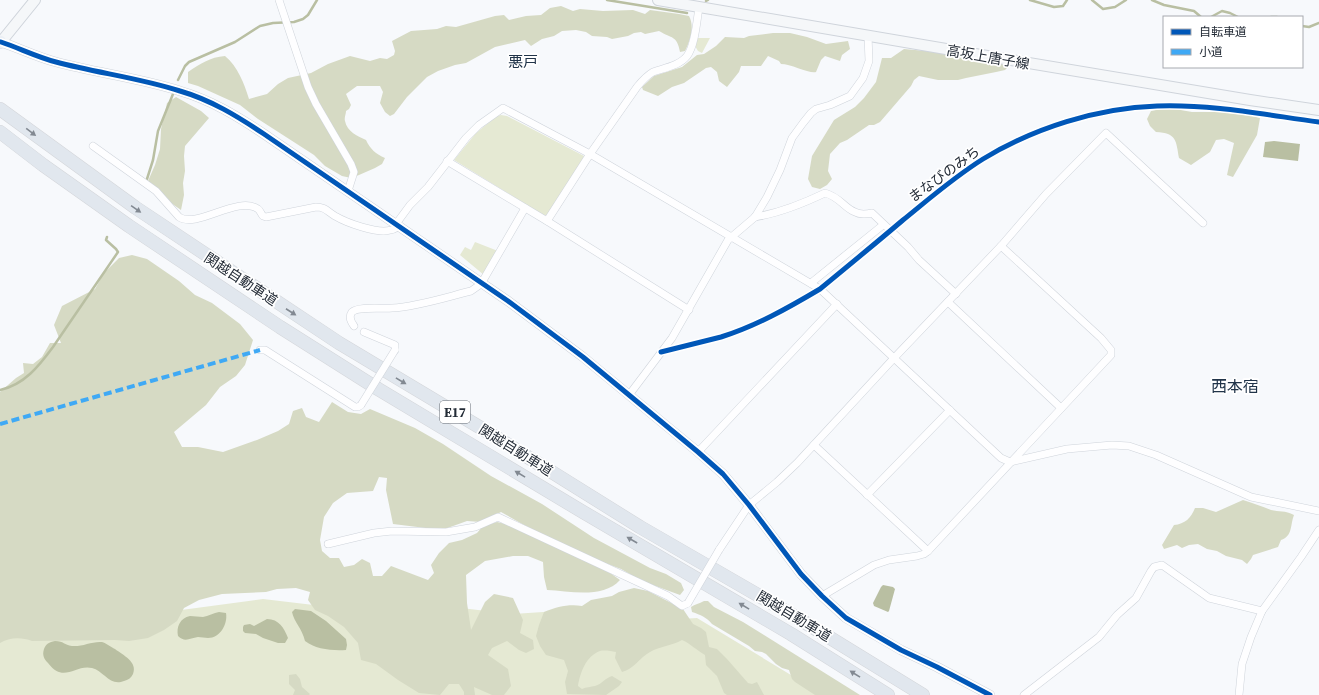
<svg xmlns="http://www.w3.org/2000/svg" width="1319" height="695" font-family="'Source Serif 4','Noto Sans JP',serif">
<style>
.green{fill:#e5e9d3}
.forest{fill:#d6dac4}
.water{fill:#b9bfa2}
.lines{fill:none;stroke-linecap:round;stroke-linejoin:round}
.stream{stroke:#b9bfa2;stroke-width:2.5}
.minor-casing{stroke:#cfd4db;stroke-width:8}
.tertiary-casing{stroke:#cfd4db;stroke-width:10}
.secondary-casing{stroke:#cfd4db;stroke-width:12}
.primary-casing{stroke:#d4d6da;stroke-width:12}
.motorway-casing{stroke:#d4d6da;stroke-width:14}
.minor{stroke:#fefeff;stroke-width:7}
.tertiary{stroke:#fefeff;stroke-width:9}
.secondary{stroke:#f5f7f9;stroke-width:10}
.primary{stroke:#ecf0f5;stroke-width:11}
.motorway{stroke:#e1e7ee;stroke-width:13}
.minor-bridge-casing{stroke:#cfd4db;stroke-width:8;stroke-linecap:butt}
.minor-bridge{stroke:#fefeff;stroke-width:7}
.quiet{stroke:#3fa9f5;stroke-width:4;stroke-dasharray:8 4;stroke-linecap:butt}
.cycleway-casing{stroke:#fff;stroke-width:8}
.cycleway{stroke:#0057b8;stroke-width:5}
.oneway{fill:#828992}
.labels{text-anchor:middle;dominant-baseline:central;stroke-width:3.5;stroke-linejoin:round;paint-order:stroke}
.shield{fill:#fff;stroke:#656b72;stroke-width:1}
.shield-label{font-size:13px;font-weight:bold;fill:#232b36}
.street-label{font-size:14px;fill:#232b36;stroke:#fff}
.neighbourhood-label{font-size:15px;fill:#213449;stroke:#fff}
.quarter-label{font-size:16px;fill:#213449;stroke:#fff}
</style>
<rect width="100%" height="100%" fill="#f7f9fc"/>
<!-- green -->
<g class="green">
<path d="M698,38H710L702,53L698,51L695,46Z"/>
<path d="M501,115L507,116L584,156L581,162L548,215H543L454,160L476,133L497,116Z"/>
<path d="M475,242L498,251L484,275L460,255L465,247L471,250Z"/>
<path d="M263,599L339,608L444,606L513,614L603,608L664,620L697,618L824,695H0V612L129,617Z"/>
</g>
<!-- forest -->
<g class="forest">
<path d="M561,6L573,11L580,9L603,11L633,10L645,14L650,10L679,14L689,16C695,27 690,41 685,51L680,52C677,35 672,39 659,31L645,34L641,32L634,33L628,36L612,39L607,37L592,36L586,32L576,30L562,31L554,36L542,39L531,46L525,40L495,47L466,63L455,65L438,71L427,77L407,97L394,114L390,116L385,112L380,103L383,92L380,86H357L346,94L351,105L349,109L346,111C346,114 344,118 345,121C347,132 358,136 366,140C370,149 376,154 385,158L382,164L375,168L359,175L351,178L342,176L325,166L314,155L258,119L240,105L198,86L188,83V72C200,64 210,57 225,56C238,67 244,83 249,99L267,94L278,84L288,78L311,73L328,64L350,56L370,61L380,58L387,59L394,55L395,51L392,41L411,31L437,29L446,26L456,27L495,16L504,15L509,20L526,16L541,15L550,8Z"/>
<path d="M773,33H790L807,37L826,44L848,41L850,49L842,55L840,61L825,56L821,60L816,72C810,74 791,64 781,64L779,61L768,56L761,66H741L739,72L727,87L719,81L717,72L711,67L706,68L684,83L672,87L658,96L643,90L642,87L654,76L682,67L697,55L704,54L716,46L725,37L744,38L749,36Z"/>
<path d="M904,49L947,53L956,57H968L1001,62L1009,66L1005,70L996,72L966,78L958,80H938L919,76L914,80L911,86L880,122L874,125H869L847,140L840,143L830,154L828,171L832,179L827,185L820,189L812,187L808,179L812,156L834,120L855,107L864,98L876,82L882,58H891Z"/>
<path d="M176,97L201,111L209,118L185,146L184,156L185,171L183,183L184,195L181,210L171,203L148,181L155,165L160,149L161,129L167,103Z"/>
<path d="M1160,109H1175L1192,112H1220L1252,116L1260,118L1257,135L1233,177L1227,175L1234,143L1224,139L1216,140L1210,152L1191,165L1179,158C1176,141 1177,133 1156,132L1150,126L1147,119L1151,111Z"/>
<path d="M132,255L147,259L179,281L195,295L212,303L240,324L253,340L245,365L236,376L220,387L206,405L174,432L182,447H198L223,452L257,440L278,431L289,424L293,411L302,408L306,417L319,422L332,402L348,412L361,414L370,409L415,428L443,444L491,476L542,504L594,538L650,568L666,574L681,583L684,590L680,595L642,581L621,569L581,554L547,538L501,512L481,522L467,521L442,530L393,524L386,490L387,478L379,477L373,491L347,493L333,503L324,517L320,540L322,551L330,558H339L344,567L354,565L362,559L370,563L373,576H382L391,566L428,580L434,573L431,565L439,553L449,543L462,540L477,533L483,526L497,522L510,525L606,570L620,580C603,599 570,591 547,590L544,577L543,562L528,556H513L485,561L466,575L467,603L471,630L485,602L494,594L513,598L523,620L520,633L533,640L534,649L526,653L519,650L507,641L492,648L488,655L508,669L511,686L504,695H492L474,687L475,695H464V692L459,684H449L440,695L419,693L398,680L376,664L361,660L358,643L344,627L328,616L315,610L308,600L310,592L296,588L277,589L266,592L222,594L199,600L184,608L177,621L164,630L148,638L129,641L115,640L32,641C22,637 9,637 0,643V392L16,378L24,373L23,363L33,364L42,357L50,343H61L54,325L62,306L95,289L104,273L119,258Z"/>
<path d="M1243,500C1252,503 1262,506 1271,510C1279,512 1285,510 1294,515C1290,525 1293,536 1281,540L1278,547L1253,555L1251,559L1247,564L1242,560L1226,556L1217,551L1207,549L1198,544L1189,545L1182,548L1177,545L1164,549L1162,545L1174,525C1185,524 1191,518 1195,508H1203L1216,512Z"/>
<path d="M634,588L648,591L683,609L693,624L701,628L706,632L709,647L717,649L727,659L748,683L752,684L757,682L764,695H727L724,693L717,676L706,665L705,655C696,650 691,644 682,640C672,646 660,646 650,652C639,658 634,669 622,672L615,658L616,652C611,651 604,650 600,651C586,656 580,673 578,686L582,689C586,687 591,687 595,686C602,684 605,678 612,676L622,682L619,686L606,695L567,694L565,682L568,671L564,660L546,655L540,646L536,636L539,625L544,612C557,607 568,604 582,606L591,600L612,596L619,592Z"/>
<path d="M704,601H708L714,607L743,622L860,695H815L795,682L792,679L789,670L782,668L776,664L766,654L762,652L755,651L749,646L712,624C706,617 701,615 692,612L691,607C695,604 699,604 704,601Z"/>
<path d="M296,674L300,679L302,687L310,694L309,695H293L295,690L289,684V675Z"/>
</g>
<!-- water -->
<g class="water">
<path d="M1274,141L1300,144L1298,161L1263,157L1265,142Z"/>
<path d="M883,585L893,587L895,589L889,611L888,612L874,606L873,603L881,587Z"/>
<path d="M295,609L311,611L326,621L346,639L347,645L346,650C332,651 315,649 305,641C302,628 294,622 292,612Z"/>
<path d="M219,612L226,613C228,624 220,638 208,638C205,638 201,637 198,637C190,638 185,643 178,636C176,627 180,618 190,616C194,616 199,617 203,617C208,616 214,613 219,612Z"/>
<path d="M267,619C279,619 284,628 288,638L285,643H278L263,638L256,634L245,633L243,631V627L244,625L250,624L254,626Z"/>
<path d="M55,641C64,641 64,645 72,646C82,647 92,641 102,642C106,643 111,647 115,649C123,655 138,662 133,674C131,678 128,680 124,681C110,687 104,671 92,668C75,664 64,684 48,663C44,659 42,655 44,649C46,644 49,642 55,641Z"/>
</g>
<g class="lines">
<!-- stream -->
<g class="stream">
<path d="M607,0L687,13"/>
<path d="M1030,0L1054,7L1063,6L1067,0"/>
<path d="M1092,0L1103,9L1115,7L1126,0"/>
<path d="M1152,0L1164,5L1194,11L1201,17"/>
<path d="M706,1L708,0"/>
<path d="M1211,17L1222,11L1230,13L1238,17"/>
<path d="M1271,17H1277"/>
<path d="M1302,26L1309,27L1319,23"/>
<path d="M178,80L185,66L189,62L235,42L260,26L273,23L294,22L303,19L308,15L317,0"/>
<path d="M147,179L153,160L158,131L173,94"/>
<path d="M0,390C24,385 39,366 53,347L118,252L116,249L106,240L107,237"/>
</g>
<!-- minor casing -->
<g class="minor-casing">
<g id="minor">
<path d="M279,0L308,87L316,104L351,164L354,172L348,191"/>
<path d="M93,146L156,191L179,217C197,229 238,195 258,209C260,210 261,214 263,216L266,217L316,207C325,207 327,211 335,216C347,223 377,234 391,230C394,230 397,227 400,226"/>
<path d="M447,161L547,221L689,310"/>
<path d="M755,217C780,213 802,204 825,193C840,197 844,208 855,212C860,215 867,214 872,213L908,247L919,260L956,294"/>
<path d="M547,221L590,154L637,87C642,81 646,76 653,72C664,68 679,66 687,56C695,46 697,20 699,7"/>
<path d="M396,224L410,205L428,187L466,138L479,125L503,108L590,154L820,289L1001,458L1010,462L1067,449L1112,445L1129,446L1156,455L1251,497L1319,511"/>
<path d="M811,283L883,225"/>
<path d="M948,302L1061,408"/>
<path d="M354,326C351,322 348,317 352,312C358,306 383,309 392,308C416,307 447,297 471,291L481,284L525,208"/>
<path d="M364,332L395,345V350"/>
<path d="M260,350H265L355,407H358L361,405"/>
<path d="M629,395L672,338L728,240L755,217L767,197L780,170L792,138L803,123L811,113L816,109L830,105L850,96L863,78L869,61L868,36"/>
<path d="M814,445L928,551L1111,355V350L1101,338L1001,246"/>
<path d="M698,452L837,304"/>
<path d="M867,495L950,410"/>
<path d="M328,544L374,533L392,531L446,532L475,527L498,517L668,596L682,606L688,603"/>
<path d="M719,550L749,505L777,482L797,463L894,358L1001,246L1046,194L1106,133L1203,223"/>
<path d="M822,596L874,565L889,560L917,556L924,554L928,551"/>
<path d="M1024,695L1099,637L1117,615L1136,598L1151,571L1154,567L1162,565L1209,598L1262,611"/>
<path d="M1239,695L1242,664L1251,637L1262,611L1301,557L1319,530"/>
</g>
</g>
<!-- tertiary casing -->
<g class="tertiary-casing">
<path id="tertiary" d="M1,42C19,48 37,57 56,62C97,73 140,78 180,91C211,100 237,116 264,134L508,301L583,357L698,452L723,474L749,505L801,574L822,596L846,618L901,650L937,667L990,695"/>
</g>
<!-- secondary casing -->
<g class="secondary-casing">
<g id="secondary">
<path d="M658,0L993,57L1250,100L1319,110"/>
<path d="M1,42L35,0"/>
</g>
</g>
<!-- primary casing -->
<g class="primary-casing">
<path id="primary" d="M0,41L1,42L0,43"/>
</g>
<!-- motorway casing -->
<g class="motorway-casing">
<g id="motorway">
<path d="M0,109L136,208L339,343L486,431L640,527L801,620L923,695"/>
<path d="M0,132L43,165L129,226L280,327L378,389L583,512L791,634L888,695"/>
</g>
</g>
<!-- minor -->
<use href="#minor" class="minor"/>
<!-- tertiary -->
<use href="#tertiary" class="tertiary"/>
<!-- secondary -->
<use href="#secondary" class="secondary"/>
<!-- primary -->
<use href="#primary" class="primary"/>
<!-- motorway -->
<use href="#motorway" class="motorway"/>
<!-- minor-bridge casing -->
<g class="minor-bridge-casing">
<g id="minor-bridge">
<path d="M361,405L395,350"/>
<path d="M688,603L719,550"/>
</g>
</g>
<!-- minor-bridge -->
<use href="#minor-bridge" class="minor-bridge"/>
<!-- quiet -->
<path class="quiet" d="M0,424L260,350"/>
<!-- cycleway casing -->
<g class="cycleway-casing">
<g id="cycleway">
<path d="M1,42C19,48 37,57 56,62C97,73 140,78 180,91C211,100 237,116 264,134L508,301L583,357L698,452L723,474L749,505L801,574L822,596L846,618L901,650L937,667L990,695"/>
<path d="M661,352C681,347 701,342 721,337C756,326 788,308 820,289C848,266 876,243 903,220C929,199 954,177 983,159C1034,128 1097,108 1157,106C1211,104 1266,115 1319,122"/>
</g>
</g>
<!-- cycleway -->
<use href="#cycleway" class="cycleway"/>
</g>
<!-- one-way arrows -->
<defs><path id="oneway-solid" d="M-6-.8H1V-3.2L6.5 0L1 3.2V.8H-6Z"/></defs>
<g class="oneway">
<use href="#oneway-solid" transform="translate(31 132) rotate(37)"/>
<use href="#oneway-solid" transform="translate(136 209) rotate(35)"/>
<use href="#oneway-solid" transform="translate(291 312) rotate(33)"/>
<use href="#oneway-solid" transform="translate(401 381) rotate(31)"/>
<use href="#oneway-solid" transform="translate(520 474) rotate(-149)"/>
<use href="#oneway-solid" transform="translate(632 540) rotate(-150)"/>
<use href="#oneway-solid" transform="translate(744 606) rotate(-149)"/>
<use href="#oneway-solid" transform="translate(855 674) rotate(-148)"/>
</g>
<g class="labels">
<!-- shield labels -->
<rect class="shield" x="440" y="401" width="30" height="22" rx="3"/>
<g class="shield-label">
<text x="455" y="412">E17</text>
</g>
<!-- street labels -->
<g class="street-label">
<text transform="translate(988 57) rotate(10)">高坂上唐子線</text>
<text transform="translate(944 174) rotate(-36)">まなびのみち</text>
<text transform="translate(241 279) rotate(33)">関越自動車道</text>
<text transform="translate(516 450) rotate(32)">関越自動車道</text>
<text transform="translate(794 616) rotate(31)">関越自動車道</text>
</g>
<!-- neighbourhood labels -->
<g class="neighbourhood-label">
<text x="523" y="61">悪戸</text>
</g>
<!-- quarter labels -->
<g class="quarter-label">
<text x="1235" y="386">西本宿</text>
</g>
</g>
<!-- legend -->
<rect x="1163" y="16" width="140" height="52" fill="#ffffff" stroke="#a7aaaf"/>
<rect x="1171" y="29" width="20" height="6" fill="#0057b8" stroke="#a7aaaf"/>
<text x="1199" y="36" font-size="12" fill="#232b36">自転車道</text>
<rect x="1171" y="49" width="20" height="6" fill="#3fa9f5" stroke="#a7aaaf"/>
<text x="1199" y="56" font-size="12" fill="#232b36">小道</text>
</svg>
